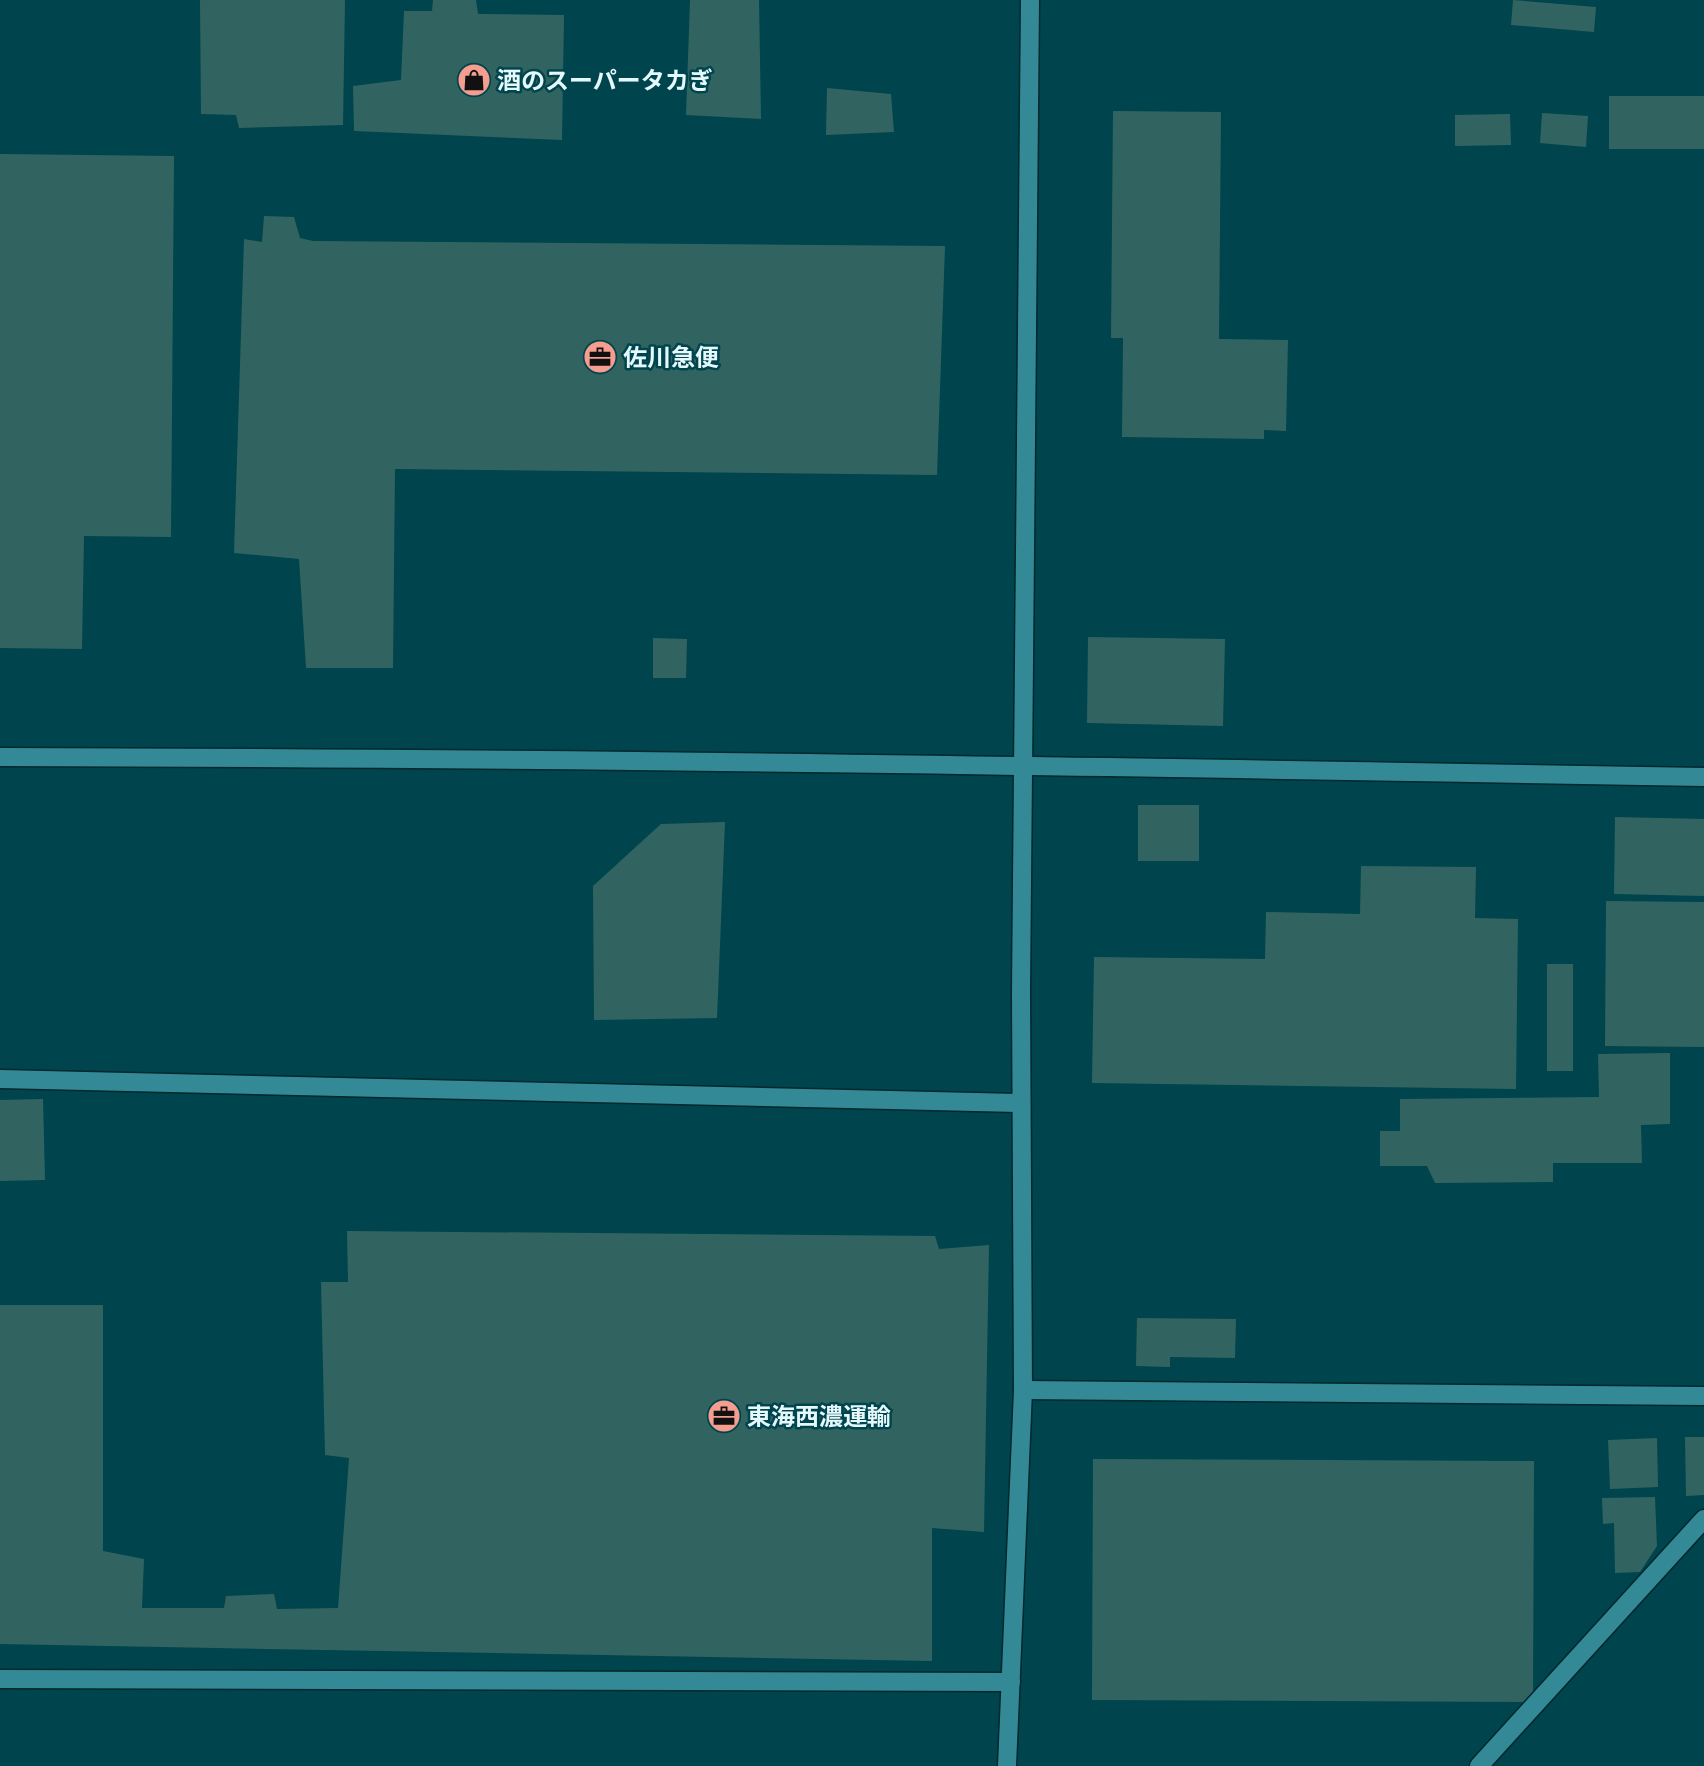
<svg xmlns="http://www.w3.org/2000/svg" width="1704" height="1766" font-family="Jost,'Noto Sans JP',sans-serif">
<style>
.building{fill:#316461}
.lines{fill:none;stroke-linecap:round;stroke-linejoin:round}
.street-casing{stroke:#03282d;stroke-width:21}
.secondary-casing{stroke:#03282d;stroke-width:21}
.street{stroke:#348996;stroke-width:18}
.secondary{stroke:#348996;stroke-width:18}
.labels{text-anchor:middle;dominant-baseline:central;stroke-width:5;stroke-linejoin:round;paint-order:stroke}
.poi-label{font-size:24px;font-weight:bold;fill:#e5f8fc;stroke:#00444d;text-anchor:start}
</style>
<rect width="100%" height="100%" fill="#00444d"/>
<!-- building -->
<g class="building">
<path d="M200,0H345L343,125L239,128L236,115L201,114Z"/>
<path d="M433,0H476L478,14L564,15L562,140L354,131L353,86L401,80L404,11H432Z"/>
<path d="M690,0H759L761,119L686,115Z"/>
<path d="M1513,0L1596,7L1594,32L1511,25Z"/>
<path d="M827,88L891,94L894,132L826,135Z"/>
<rect x="1609" y="96" width="95" height="53"/>
<path d="M1113,111L1221,112L1219,339L1288,340L1286,431L1264,430V439L1122,437L1123,338H1111Z"/>
<path d="M1542,113L1588,116L1586,147L1540,143Z"/>
<path d="M1510,114L1511,145L1455,146V115Z"/>
<path d="M0,154L174,156L171,537L84,536L82,649L0,648Z"/>
<path d="M264,216L294,217L300,238L313,241L945,246L937,475L395,469L393,668H306L299,559L234,553L244,239L262,242Z"/>
<path d="M1088,637L1225,639L1223,726L1087,723Z"/>
<path d="M653,638L687,639L686,678H653Z"/>
<rect x="1138" y="805" width="61" height="56"/>
<path d="M1615,817L1704,819V896L1614,894Z"/>
<path d="M725,822L717,1018L594,1020L593,886L661,824Z"/>
<path d="M1361,866L1476,867L1475,918L1518,919L1516,1089L1092,1083L1094,957L1265,959L1266,912L1360,914Z"/>
<path d="M1606,901L1704,902V1047L1605,1046Z"/>
<rect x="1547" y="964" width="26" height="107"/>
<path d="M1670,1053V1124L1641,1125L1642,1163H1553V1182L1435,1183L1427,1166H1380V1131H1400V1099L1599,1097L1598,1054Z"/>
<path d="M43,1099L45,1180L0,1181V1100Z"/>
<path d="M347,1231L935,1236L939,1249L989,1245L984,1532L932,1528V1661L0,1644V1305H103V1551L144,1559L142,1608H224L226,1596L274,1594L277,1609L338,1608L349,1458L325,1455L321,1282H348Z"/>
<path d="M1137,1318L1236,1319L1235,1358L1170,1357V1367L1136,1366Z"/>
<path d="M1685,1437H1704V1495L1686,1496Z"/>
<path d="M1657,1438L1658,1487L1610,1489L1608,1440Z"/>
<path d="M1093,1459L1534,1461L1533,1702L1092,1700Z"/>
<path d="M1655,1497L1657,1546L1640,1572L1615,1573L1614,1523L1603,1524L1602,1498Z"/>
</g>
<g class="lines">
<!-- street casing -->
<g class="street-casing">
<g id="street">
<path d="M0,1079L1021,1103"/>
<path d="M0,1679L1011,1682"/>
<path d="M1479,1766L1704,1519"/>
</g>
</g>
<!-- secondary casing -->
<g class="secondary-casing">
<g id="secondary">
<path d="M0,757C568,758 1136,767 1704,777"/>
<path d="M1023,1390L1704,1396"/>
<path d="M1007,1766L1023,1390L1021,992L1030,0"/>
</g>
</g>
<!-- street -->
<use href="#street" class="street"/>
<!-- secondary -->
<use href="#secondary" class="secondary"/>
</g>
<!-- icons -->
<defs>
<g id="shop-disc" transform="scale(1.725)"><circle r="9.5" fill="#f59d8e" stroke="#00444d"/><path d="M-5-2.5h2.3a2.7 3.5 0 0 1 5.4 0H5L5.5 6h-11ZM-1.5-2.5h3a1.5 2.3 0 0 0-3 0Z" fill="#111"/></g>
<g id="office-disc" transform="scale(1.725)"><circle r="9.5" fill="#f59d8e" stroke="#00444d"/><path d="M-6-3h4V-5.5h4V-3h4V5H-6ZM-1-4.5V-3h2v-1.5ZM-6 0V1H6V0Z" fill="#111"/></g>
</defs>
<g fill-rule="evenodd">
<use href="#shop-disc" x="474" y="80"/>
<use href="#office-disc" x="600" y="357"/>
<use href="#office-disc" x="724" y="1416"/>
</g>
<g class="labels">
<!-- poi labels -->
<g class="poi-label">
<text x="497" y="80">酒のスーパータカぎ</text>
<text x="623" y="357">佐川急便</text>
<text x="747" y="1416">東海西濃運輸</text>
</g>
</g>
</svg>
